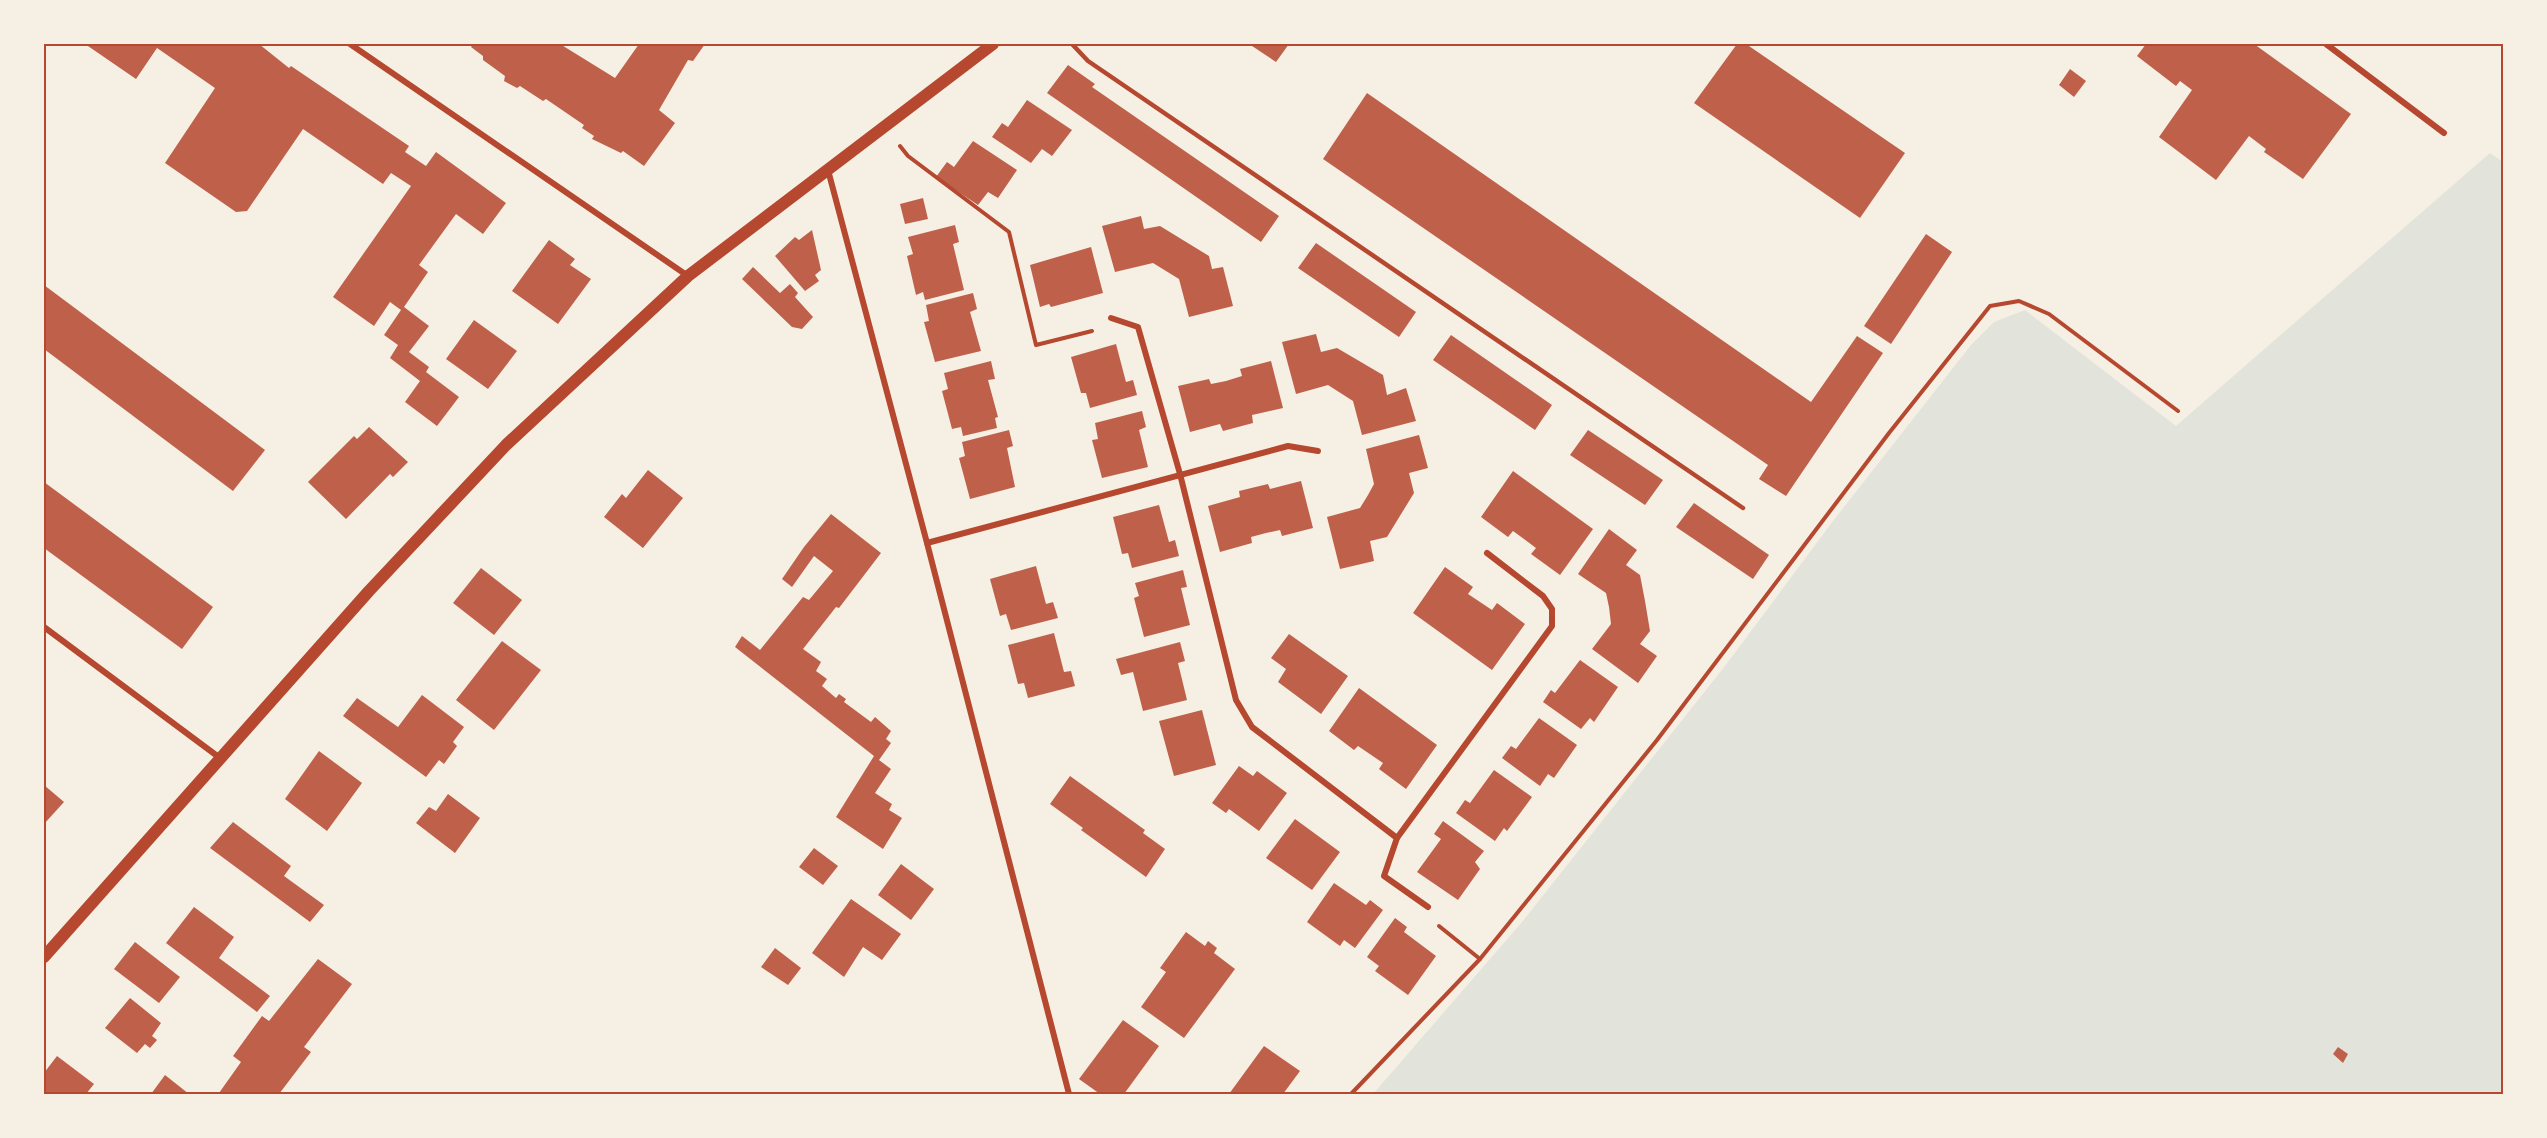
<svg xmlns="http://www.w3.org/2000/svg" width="2547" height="1138" font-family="'Open Sans',sans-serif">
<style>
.green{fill:#e2e4dc}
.building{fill:#bf614a}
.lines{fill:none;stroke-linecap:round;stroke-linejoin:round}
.path{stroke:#b5482f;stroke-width:4}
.service{stroke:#b5482f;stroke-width:4.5}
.minor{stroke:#b5482f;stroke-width:6}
.secondary{stroke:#b5482f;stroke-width:12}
.neatline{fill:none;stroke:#b5482f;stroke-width:2}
</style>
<rect width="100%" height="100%" fill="#f6efe4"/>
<!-- green -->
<path class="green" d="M2490,153L2503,162V1094H1373L1522,922L1725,666L1833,521L1971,345L1994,322L2025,310L2176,426Z"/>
<!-- building -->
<g class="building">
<path d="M85,44H259L289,68L291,66L409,146L405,152L426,166L436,152L506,203L483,234L456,214L419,265L428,272L404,307L429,326L409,352L429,367L426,372L459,397L437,426L405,402L420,381L390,358L398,345L384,335L401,310L390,302L374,326L333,297L411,186L391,173L383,184L303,129L247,211L236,212L165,163L215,88L157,48L136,79Z"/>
<path d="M473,44H560L615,78L639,44H705L693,61L688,60L659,110L675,123L644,166L623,151L621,153L592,139L594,136L582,128L584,125L546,99L543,101L520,86L517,88L504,81L505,76L483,60V56L471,47Z"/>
<path d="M1249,44H1289L1276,62Z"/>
<path d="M1737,44H1746L1905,153L1860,218L1694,103Z"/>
<path d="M2146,44H2254L2351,114L2303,179L2264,152L2266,149L2249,136L2216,180L2159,137L2192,90L2180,81L2176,86L2137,56Z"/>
<path d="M1068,65L1095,84L1092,87L1279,216L1261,242L1047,93Z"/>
<path d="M2070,69L2086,81L2074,97L2059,85Z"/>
<path d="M1367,93L1811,402L1857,336L1883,353L1786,496L1759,479L1768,465L1323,159Z"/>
<path d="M1027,100L1072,130L1052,156L1042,149L1031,163L992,137L1002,123L1008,127Z"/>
<path d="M973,141L1017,170L998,198L988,192L978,205L936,177L947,162L954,167Z"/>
<path d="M923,198L928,219L905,224L900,204Z"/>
<path d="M1141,216L1144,229L1160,226L1209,256L1212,269L1223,267L1233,306L1189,317L1179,279L1153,263L1115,272L1102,226Z"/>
<path d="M955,225L959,242L953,244L964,290L925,300L923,292L916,295L907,256L913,254L908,237Z"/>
<path d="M812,230L821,270L815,275L819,281L805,291L775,256L795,237L799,240Z"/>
<path d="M1926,234L1952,252L1891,344L1864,326Z"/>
<path d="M549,240L575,259L570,265L591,279L558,324L512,291Z"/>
<path d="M1316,243L1416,312L1399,337L1298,268Z"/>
<path d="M1091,247L1103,293L1051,307L1049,304L1040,307L1030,265Z"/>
<path d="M753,267L780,293L790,284L798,293L795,297L813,317L802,329L792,327L742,279Z"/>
<path d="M44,285L265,450L233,491L44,349Z"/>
<path d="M973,293L977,309L970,312L981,351L935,362L924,322L929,321L926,305Z"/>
<path d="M474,320L517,351L488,389L446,359Z"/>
<path d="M1316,334L1321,352L1337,348L1383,375L1387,395L1406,388L1416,421L1362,435L1353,401L1328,385L1296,394L1282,342Z"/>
<path d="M1451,335L1552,405L1535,430L1433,360Z"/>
<path d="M1116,344L1126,382L1133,380L1137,395L1090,408L1086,393H1081L1071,357Z"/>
<path d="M991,361L995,379L988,380L998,417L995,418L997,428L963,436L961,427L952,429L942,391L948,389L944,373Z"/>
<path d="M1271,361L1283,408L1252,415L1253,423L1223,431L1220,424L1190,432L1178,386L1209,379L1211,384L1226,381L1242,376L1240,369Z"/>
<path d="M1142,411L1146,427L1139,430L1148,467L1102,478L1092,440L1098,439L1095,423Z"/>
<path d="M369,427L408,462L393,477L390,474L346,519L308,482L354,436L357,439Z"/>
<path d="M1009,430L1013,446L1007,448L1015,487L970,499L959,458L965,456L962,442Z"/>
<path d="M1588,430L1663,480L1645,505L1570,455Z"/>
<path d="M1419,435L1428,468L1409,473L1414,493L1387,537L1370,541L1374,561L1340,569L1327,517L1360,508L1368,495L1374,484L1366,449Z"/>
<path d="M648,470L683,498L643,548L604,517L622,494L626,498Z"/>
<path d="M1513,471L1593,529L1560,575L1531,554L1536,548L1524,539L1513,531L1508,537L1481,517Z"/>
<path d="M1301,481L1313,528L1282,536L1280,530L1266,533L1251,537L1252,543L1220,552L1208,506L1240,497L1239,491L1268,484L1270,489Z"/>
<path d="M44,482L213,607L182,649L44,548Z"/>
<path d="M1694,503L1769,555L1753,579L1676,527Z"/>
<path d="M1159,505L1169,542L1175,540L1179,556L1132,568L1128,553L1122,554L1113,517Z"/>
<path d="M831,514L881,553L839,608L836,607L803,649L821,662L816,671L827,679L822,686L836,698L839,694L846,699L844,702L871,722L875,717L891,731L886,739L891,743L879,760L891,769L875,793L892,804L889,810L902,818L883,849L836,817L874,756L735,647L742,636L760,650L803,597L809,600L833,571L814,556L792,587L782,579L804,547Z"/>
<path d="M1609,529L1637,550L1626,565L1640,575L1645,601L1650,631L1640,644L1657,656L1638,683L1592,649L1611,624L1609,607L1606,593L1578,574Z"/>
<path d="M1036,566L1046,604L1053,602L1058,618L1011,630L1006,614L1000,616L990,579Z"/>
<path d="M1445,567L1473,587L1468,594L1492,610L1497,603L1525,624L1492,670L1413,613Z"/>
<path d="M481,568L522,600L494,635L453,603Z"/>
<path d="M1183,570L1187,587L1181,588L1190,625L1144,637L1134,598L1139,596L1135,583Z"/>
<path d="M1054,633L1064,672L1071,671L1075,686L1028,698L1024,683L1018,684L1008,645Z"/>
<path d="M1289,634L1348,676L1321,714L1278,682L1286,669L1271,658Z"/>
<path d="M502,641L541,670L494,730L456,700Z"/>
<path d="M1180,642L1185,661L1178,663L1187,700L1143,711L1133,672L1121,675L1116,659Z"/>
<path d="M1580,660L1618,687L1594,722L1590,718L1581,729L1543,702L1551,690L1555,693Z"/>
<path d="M1359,688L1437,745L1406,789L1379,769L1383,763L1358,746L1354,750L1329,731Z"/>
<path d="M422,695L464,727L453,742L457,746L444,764L439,760L426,777L343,716L357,698L398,727Z"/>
<path d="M1202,710L1216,765L1174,776L1159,721Z"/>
<path d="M1539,718L1577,745L1554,778L1548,774L1540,786L1502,758L1511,746L1516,749Z"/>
<path d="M319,751L362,783L327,831L285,799Z"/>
<path d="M1239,766L1253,776L1257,771L1287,793L1259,831L1229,809L1226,813L1212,803Z"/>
<path d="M1494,770L1532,797L1507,831L1504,828L1495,841L1456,813L1465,800L1470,803Z"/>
<path d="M1070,776L1145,830L1143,833L1165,849L1146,877L1081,830L1083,828L1050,804Z"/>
<path d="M44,785L64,802L44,824Z"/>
<path d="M448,794L480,818L455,853L416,823L429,807L436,811Z"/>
<path d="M1295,819L1340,852L1312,890L1266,858Z"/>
<path d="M1443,821L1484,851L1475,862L1480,869L1458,900L1417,872L1441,839L1434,834Z"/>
<path d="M233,822L291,866L284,876L324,905L310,922L210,848Z"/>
<path d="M814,848L838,866L823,885L799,867Z"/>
<path d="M901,864L934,889L911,920L878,895Z"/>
<path d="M1334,883L1366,905L1370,900L1383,910L1355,948L1344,940L1340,946L1307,922Z"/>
<path d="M851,899L901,934L882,960L863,947L844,977L812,953Z"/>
<path d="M194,907L234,937L219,958L270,996L257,1012L166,943Z"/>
<path d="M1395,918L1407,927L1404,932L1436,956L1408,995L1375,971L1379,966L1367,957Z"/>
<path d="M1186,932L1205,946L1208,941L1217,948L1214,953L1235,969L1184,1038L1141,1007L1166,972L1160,968Z"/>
<path d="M135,942L180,977L159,1003L114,969Z"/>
<path d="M775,948L801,968L788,985L761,967Z"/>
<path d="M318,959L352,984L304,1047L311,1052L279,1094H221L219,1093L241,1062L233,1056L262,1016L269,1021Z"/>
<path d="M130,998L161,1023L152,1036L157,1040L150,1048L145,1044L137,1053L105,1028Z"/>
<path d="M1123,1020L1159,1046L1124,1094H1100L1079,1079Z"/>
<path d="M1264,1046L1300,1071L1283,1094H1229Z"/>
<path d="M2338,1047L2348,1054L2343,1063L2333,1054Z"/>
<path d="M57,1056L94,1084L86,1094H44V1073Z"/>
<path d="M165,1075L189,1094H151Z"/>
</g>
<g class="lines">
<!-- path -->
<g class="path">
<path d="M900,146L908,156L1009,232L1036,345L1092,331"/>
<path d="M1439,926L1480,959"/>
<path d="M1351,1094L1480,959L1657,740L1889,433L1990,306L2019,301L2049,314L2178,411"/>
</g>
<!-- service -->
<path class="service" d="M1072,44L1088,61L1743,508"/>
<!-- minor -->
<g class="minor">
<path d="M350,44L688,276"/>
<path d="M2326,44L2444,133"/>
<path d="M828,170L927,543L1069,1094"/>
<path d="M1111,318L1138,327L1180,474L1236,700L1252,727L1397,838"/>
<path d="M927,543L1288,446L1318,451"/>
<path d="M44,627L220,758"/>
<path d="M1428,907L1384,876L1397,838L1552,626V609L1543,596L1487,553"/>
</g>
<!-- secondary -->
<path class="secondary" d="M44,957L369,591L506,445L688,276L993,44"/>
</g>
<!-- border -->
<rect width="2547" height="1138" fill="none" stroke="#f6efe4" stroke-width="90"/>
<rect x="45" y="45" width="2457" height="1048" class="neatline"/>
</svg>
